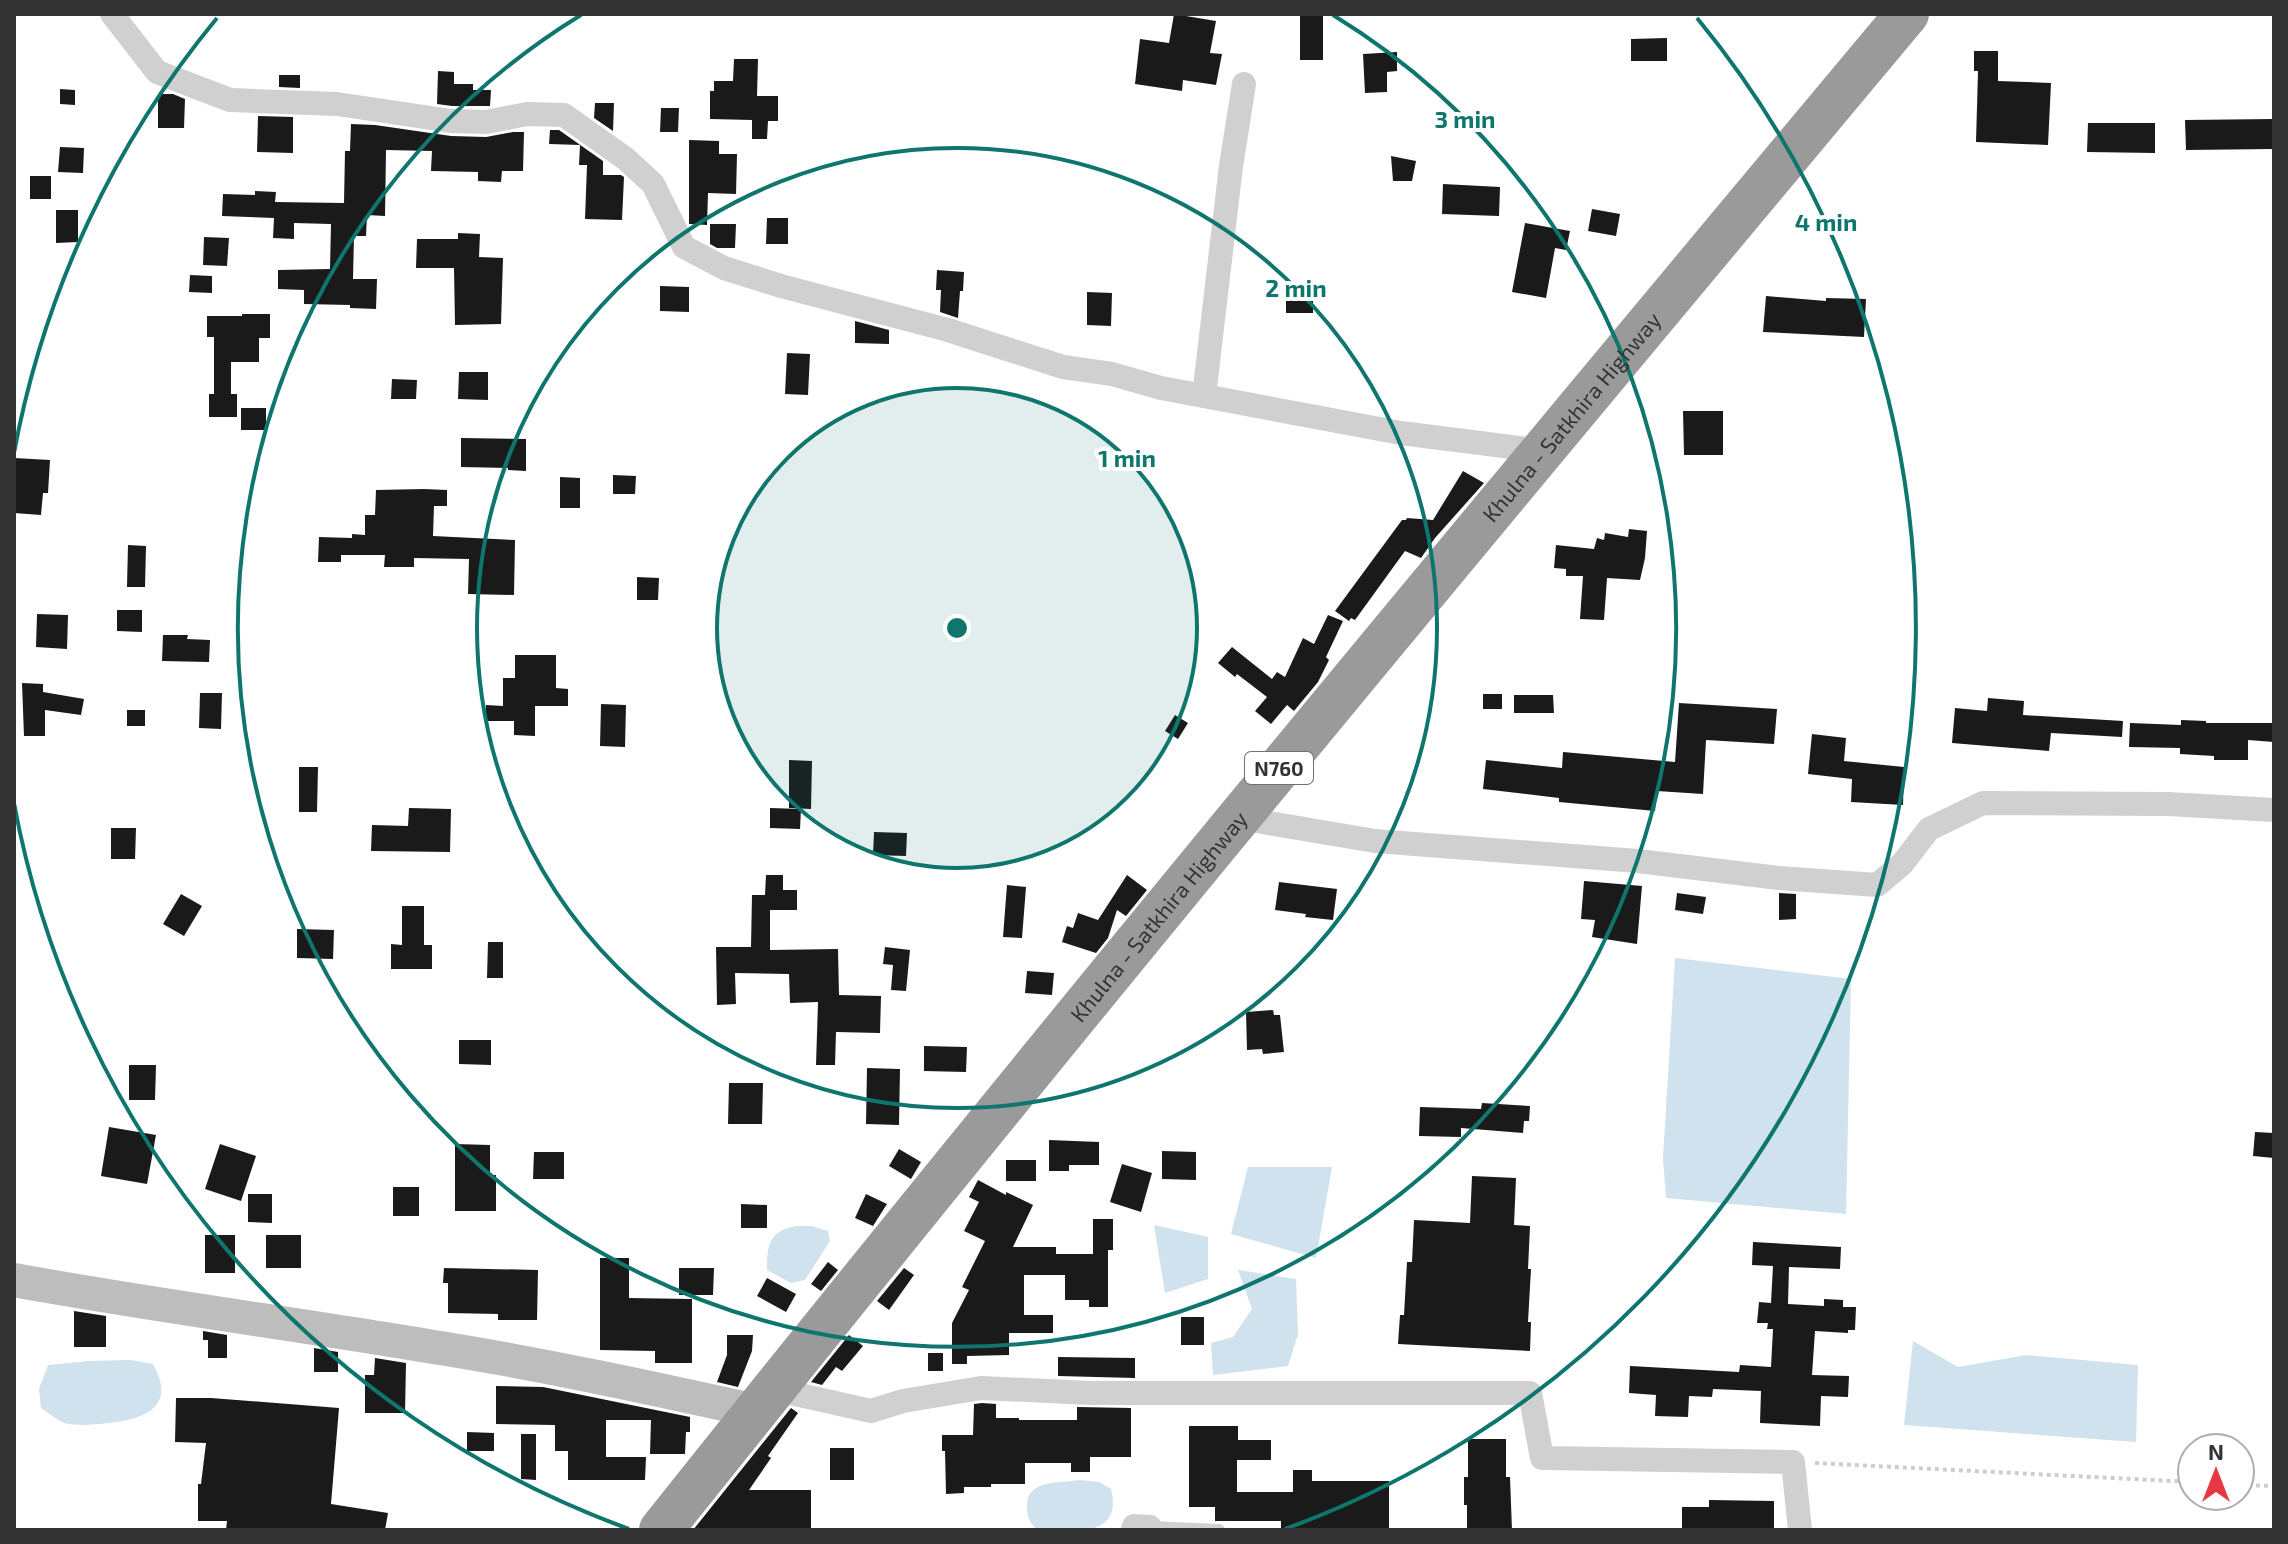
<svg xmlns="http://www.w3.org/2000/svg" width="2288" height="1544" font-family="'Exo 2',sans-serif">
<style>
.water{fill:#cfe2ee}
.building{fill:#1a1a1a}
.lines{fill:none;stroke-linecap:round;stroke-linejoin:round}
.path{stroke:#cdcdcd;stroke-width:4;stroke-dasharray:4 4;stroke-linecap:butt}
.lane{stroke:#d0d0d0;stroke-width:12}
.street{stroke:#d0d0d0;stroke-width:24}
.secondary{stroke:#bdbdbd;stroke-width:34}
.highway{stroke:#9a9a9a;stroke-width:44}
.ring{fill:none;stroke:#0f766e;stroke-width:4}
.labels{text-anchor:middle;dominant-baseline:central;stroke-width:8;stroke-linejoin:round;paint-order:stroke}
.shield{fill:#fff;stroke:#707070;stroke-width:2}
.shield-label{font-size:20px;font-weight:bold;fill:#333}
.street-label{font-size:22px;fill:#333;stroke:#fff}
.centre{fill:#0f766e;stroke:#fff;stroke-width:4}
.ring-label{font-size:24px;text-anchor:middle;font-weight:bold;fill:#0f766e;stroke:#fff;stroke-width:8;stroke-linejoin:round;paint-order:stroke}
</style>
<rect width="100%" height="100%" fill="#fff"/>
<!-- water -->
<g class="water">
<path d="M1675,958L1851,979L1846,1214L1666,1198L1663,1159Z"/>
<path d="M1248,1167H1332L1316,1258L1231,1234Z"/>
<path d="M1154,1225L1208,1237V1279L1165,1293Z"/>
<path d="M796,1226H811L828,1231L830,1241L805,1280L791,1283L767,1270C767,1245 769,1231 796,1226Z"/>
<path d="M1238,1270L1296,1279L1298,1334L1288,1366L1213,1375L1211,1343L1233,1337L1252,1309Z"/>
<path d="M1913,1341L1958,1367L2026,1355L2138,1365L2136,1442L1904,1425Z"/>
<path d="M131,1360L153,1364C180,1412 136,1421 99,1424C88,1425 71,1426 62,1422C55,1419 48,1412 41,1408L39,1389L48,1365L90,1361Z"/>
<path d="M1080,1480L1099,1482L1111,1489C1124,1540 1070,1530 1037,1530C1030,1523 1027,1517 1027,1506C1026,1479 1062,1483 1080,1480Z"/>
</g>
<!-- building -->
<g class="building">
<path d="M1174,14L1216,21L1210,53L1222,54L1216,85L1183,80L1182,91L1135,84L1140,39L1169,43Z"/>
<rect x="1300" y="14" width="23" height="46"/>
<path d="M1667,38V61H1631V39Z"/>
<path d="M1974,51H1998V81L2051,83L2048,145L1976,142L1978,71H1974Z"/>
<path d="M1397,52V71L1387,72V92L1365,93L1363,54Z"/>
<path d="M734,59H758L757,96H778V121H768L767,139H752V120L710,119V91H714V81H733Z"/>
<path d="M438,71L454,72V84H473V90H491L490,106H452L437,104Z"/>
<path d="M279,75H300V88L279,87Z"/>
<path d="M60,89L75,90V105L60,104Z"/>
<path d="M158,94H173L185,99L184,128H158Z"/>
<path d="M595,103H614L613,131L594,118Z"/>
<path d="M661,108H679L678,132H660Z"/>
<path d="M258,116L293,117V153L257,152Z"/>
<path d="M2274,119V149L2186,150L2185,120Z"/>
<path d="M2088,123H2155V153L2087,152Z"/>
<path d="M351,124L375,125L451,136L486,137L513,132H524L523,171H502L501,182L478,181V172L431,171L432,151L386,150L385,216L367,215L366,236H354L353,279H377L376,309L350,308V305L304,304V290L278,289V270L330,269L331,224L294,223V239L273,238L274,218L222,216L223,194L255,195V191L276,192L275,202L344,203L345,151H350Z"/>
<path d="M550,130H559L603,161V175H621L624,177L622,220L585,219L587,165H579L580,145L549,144Z"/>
<path d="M689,140L719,141V154H737L736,194L708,193L707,225L689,224Z"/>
<path d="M60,147L84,148L83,173L58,172Z"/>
<path d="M1391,156L1416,161L1412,181H1393Z"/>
<rect x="30" y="176" width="21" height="23"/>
<path d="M1443,184L1500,187L1499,216L1442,214Z"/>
<path d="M1592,209L1620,214L1616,236L1588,231Z"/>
<path d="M56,210H78V242L56,243Z"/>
<path d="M767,218H788V244H766Z"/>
<path d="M1525,223L1570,231L1566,250L1555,248L1546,298L1512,292Z"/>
<path d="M710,224H736L735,248H717L710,244Z"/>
<path d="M458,233L480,234L479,257L503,258L501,324L455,325L454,268H416L417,239H458Z"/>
<path d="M204,237L229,238L227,266L203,265Z"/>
<path d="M937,270L964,272L963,291H960L958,318L940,312L941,290H936Z"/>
<path d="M190,275L212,276V293L189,292Z"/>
<path d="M660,286L689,287V312L660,311Z"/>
<path d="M1087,292L1112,293L1111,326L1087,325Z"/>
<path d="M1313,294V313H1286V295Z"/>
<path d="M1766,296L1826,301V298L1866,299L1864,337L1763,332Z"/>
<path d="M242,314H270V338H259V362H231V394H237V417H209V394H214V337H207V316H242Z"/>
<path d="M855,321L889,330V344L855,343Z"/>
<path d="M787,353L810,354L808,395L785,394Z"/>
<path d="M459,372H488V400L458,399Z"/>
<path d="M392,379L417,380L416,399H391Z"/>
<rect x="241" y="408" width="25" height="22"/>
<path d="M1683,411H1723V455H1684Z"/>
<path d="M461,438L526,439V471L508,470V468L461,467Z"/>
<path d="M14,458L50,460L48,493H43L41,515L14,513Z"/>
<path d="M1463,471L1484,483L1435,538L1421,558L1405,551L1355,620L1351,618L1349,621L1335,611L1402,520H1406L1407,518L1433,520Z"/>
<path d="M613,475L636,476L635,494H613Z"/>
<path d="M560,477L580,478V508H560Z"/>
<path d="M424,489L447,490V506H434L433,536L515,540L514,595L468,594L469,559L414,558V567H384L385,555H341V562H318L319,537L352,538V534L365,535V515H375L376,490Z"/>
<path d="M1629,529L1647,531L1645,558L1640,580L1607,578L1604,620L1580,619L1583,576H1566V569L1554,568L1556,545L1594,549L1597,538L1604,540L1605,533L1628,537Z"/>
<path d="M128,545L146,546L145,587H127Z"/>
<path d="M637,577L659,578L658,600H637Z"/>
<path d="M117,610H142V632L117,631Z"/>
<path d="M37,614L68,615L67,649L36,647Z"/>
<path d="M1328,615L1343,621L1326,657L1329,660L1318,682L1294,711L1287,705L1271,724L1255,711L1267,697L1237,674L1235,677L1218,663L1232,647L1272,679L1277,672L1285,677L1303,638L1314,644Z"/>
<path d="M163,635H188L187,639L210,640L209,662L162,661Z"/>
<path d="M515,655H556V688L568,689V706H535V736L514,735V721H486V705L503,706V678H515Z"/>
<path d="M22,683L43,684V692L84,699L81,715L45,710V736H24Z"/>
<path d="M200,693H222L221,729L199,728Z"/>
<rect x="1483" y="694" width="19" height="15"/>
<path d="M1514,695H1553L1554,713H1514Z"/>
<path d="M1988,698L2024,701L2023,715L2123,721L2122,737L2051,733L2049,751L1952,743L1955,708L1987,711Z"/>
<path d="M1679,703L1777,709L1774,744L1706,740L1703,794L1657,791L1655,811L1559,802V798L1483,789L1486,760L1562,768L1563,752L1675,762Z"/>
<path d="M601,704L626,705L625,747L600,746Z"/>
<rect x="127" y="710" width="18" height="16"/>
<path d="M1175,715L1188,723L1178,739L1165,731Z"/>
<path d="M2181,720L2206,721V723H2274V742L2248,740V760H2214V756L2180,754V748L2129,747L2130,723L2181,725Z"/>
<path d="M1812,734L1846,738L1844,761L1904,767L1903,805L1851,802L1852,779L1808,774Z"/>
<path d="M789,760L812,761L811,809L789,808Z"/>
<path d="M299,767H318L317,812H299Z"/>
<path d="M409,808L451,809L450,852L371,851L372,825L408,826Z"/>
<path d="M770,808L801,809L800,829L770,828Z"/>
<path d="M111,828H136L135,859H111Z"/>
<path d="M874,832L907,833L906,856L873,855Z"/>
<path d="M766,875H783V890H797V910H770V950L838,949L839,995L881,996L880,1033L836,1032L835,1065H816L818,1002L790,1003L789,974L735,973L736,1004L717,1005L716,947H751L752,895H765Z"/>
<path d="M1127,875L1147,890L1126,916L1117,910L1108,938L1096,953L1062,942L1067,926L1073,928L1078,913L1098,920Z"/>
<path d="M1584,881L1642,886L1637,944L1592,937L1595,920L1581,919Z"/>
<path d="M1279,882L1337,889L1333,920L1305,917L1306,914L1275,910Z"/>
<path d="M1007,885L1026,887L1022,938L1003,937Z"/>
<path d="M1677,893L1706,897L1703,914L1675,910Z"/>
<path d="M1779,893L1796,894V919L1779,920Z"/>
<path d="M181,894L202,906L184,936L163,924Z"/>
<path d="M402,906H424V945H432V969H391V944L402,945Z"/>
<path d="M297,929L334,930L333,959L297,958Z"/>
<path d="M488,942H503V978H487Z"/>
<path d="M885,947L910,950L906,991L891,990L893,965L883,964Z"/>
<path d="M1027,971L1054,973L1052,995L1025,993Z"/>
<path d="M1273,1010L1274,1015H1280L1284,1052L1263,1054L1262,1049L1247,1050L1246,1012Z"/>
<path d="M459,1040H491V1065L459,1064Z"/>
<path d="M924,1046L967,1047L966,1072L924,1071Z"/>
<path d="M129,1065H156L155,1100H129Z"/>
<path d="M867,1068L900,1069L899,1125L866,1124Z"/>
<path d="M729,1083H763L762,1124H728Z"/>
<path d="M1482,1103L1530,1106L1529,1121H1524L1523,1133L1461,1128V1137L1419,1136L1420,1107L1481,1109Z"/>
<path d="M109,1127L156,1135L147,1184L101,1176Z"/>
<path d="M2255,1132L2274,1133V1158L2253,1156Z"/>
<path d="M1049,1140L1099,1142V1165H1069V1171H1049Z"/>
<path d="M220,1144L256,1156L241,1201L205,1189Z"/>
<path d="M455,1144L490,1145V1175H496V1211H455Z"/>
<path d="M899,1149L921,1162L911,1179L889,1166Z"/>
<path d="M1162,1151L1196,1152V1180L1162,1179Z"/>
<path d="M534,1152H564V1179H533Z"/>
<rect x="1006" y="1160" width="30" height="21"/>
<path d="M1122,1164L1152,1173L1141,1212L1110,1202Z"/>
<path d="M1472,1176L1516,1178L1514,1225L1530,1226L1528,1269H1531L1528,1322H1531L1530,1351L1398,1344L1400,1315H1404L1407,1262H1412L1414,1220L1470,1223Z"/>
<path d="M978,1180L1006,1195V1192L1033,1205L1013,1247H1056V1254H1093V1219H1113V1250H1108V1307H1089V1300H1065V1275H1024V1315H1053V1333H1009V1355L967,1356V1364H952V1323L969,1290L962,1287L985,1241L964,1231L979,1202L969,1197Z"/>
<rect x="393" y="1187" width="26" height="29"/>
<path d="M248,1194H272V1223L248,1222Z"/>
<path d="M866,1194L887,1204L873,1226L855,1218Z"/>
<path d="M741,1204L767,1205V1228H741Z"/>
<rect x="205" y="1235" width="30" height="38"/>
<rect x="266" y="1235" width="35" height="33"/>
<path d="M1753,1242L1841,1247L1840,1269L1789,1267L1788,1304L1824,1306V1299L1843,1300V1307H1856L1855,1330H1848V1333L1815,1331L1812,1375L1849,1376L1848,1397L1821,1396L1820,1426L1760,1423L1761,1391L1713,1389L1712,1397L1689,1396L1688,1417L1655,1416L1656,1395L1629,1393L1630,1366L1739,1372L1740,1365L1771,1367L1773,1329H1767L1768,1323H1757L1759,1302L1771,1303L1773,1266L1752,1265Z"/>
<path d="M600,1258H629V1298L692,1299V1363H655V1351L600,1350Z"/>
<path d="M828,1262L838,1270L821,1291L811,1284Z"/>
<path d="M444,1268L538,1270L537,1320H498V1314L448,1313V1283H443Z"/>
<path d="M679,1268H714L713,1295H679Z"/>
<path d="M904,1268L914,1275L889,1310L877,1301Z"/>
<path d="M767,1278L796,1294L786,1312L757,1296Z"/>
<path d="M74,1311L106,1316V1347H74Z"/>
<rect x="1181" y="1317" width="23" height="28"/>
<path d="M203,1331L227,1335V1358H208V1340H203Z"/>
<path d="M727,1335H753L752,1351L738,1387L717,1382L727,1355Z"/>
<path d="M849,1335L863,1346L842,1371L836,1367L822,1385L811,1382Z"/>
<path d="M314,1348L338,1352V1372H314Z"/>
<rect x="928" y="1353" width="15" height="18"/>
<path d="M1058,1357L1135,1358V1378L1058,1376Z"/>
<path d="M375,1358L406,1363L405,1413H365V1375H374Z"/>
<path d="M496,1386L543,1387L690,1417V1432H686L685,1454H650L651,1420H606V1457H646L645,1480H568V1451H555V1425L496,1424Z"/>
<path d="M176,1398H211L339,1408L331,1504L388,1513L385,1530H226L227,1521H198V1484H201L206,1443L175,1442Z"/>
<path d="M982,1403L996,1404V1418H1019V1420H1077V1407L1131,1408V1457H1090V1472H1071V1463H1025V1484H991V1487H964V1493L946,1494L945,1451H942V1435H973L974,1404Z"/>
<path d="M791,1408L798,1413L768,1456L771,1458L749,1490H811V1530H693Z"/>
<path d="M1189,1426H1238V1440H1271V1460H1237V1492H1293V1470H1312V1481H1389V1530L1281,1528V1521H1215V1507H1189Z"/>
<path d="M467,1432L494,1433V1451H467Z"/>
<path d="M521,1434H536V1480L521,1479Z"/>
<path d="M1468,1439H1506V1477H1510L1512,1530H1467V1505H1464V1477H1468Z"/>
<rect x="830" y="1448" width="24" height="32"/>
<path d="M1709,1500L1774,1501V1530H1682V1507H1709Z"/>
</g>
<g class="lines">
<!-- path -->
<g class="path">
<path d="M1815,1463L2192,1482"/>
<path d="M2240,1485L2274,1486"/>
</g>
<!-- lane -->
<path class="lane" d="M1150,1527L1219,1530"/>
<!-- street -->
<g class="street">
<path d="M112,14L157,72L230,100L337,104L451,121L486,122L527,114L564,115L626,159L653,184L684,247L724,268L781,286L948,330L1063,367L1112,374L1161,388L1401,433L1542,451"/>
<path d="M1204,396L1231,166L1244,84"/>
<path d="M1239,818L1375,841L1638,861L1779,878L1877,885L1902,864L1929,829L1983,803L2168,804L2274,810"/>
<path d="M773,1389L871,1411L903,1401L981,1388L1090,1393H1530L1542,1458L1793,1462L1800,1530"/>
<path d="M1133,1530L1134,1526L1150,1527"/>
</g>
<!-- secondary -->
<path class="secondary" d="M14,1280C156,1306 298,1324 440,1348C546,1365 651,1388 756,1411"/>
<!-- highway -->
<path class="highway" id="s1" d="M661,1530C1069,1018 1487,516 1907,14"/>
</g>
<!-- distance rings -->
<circle cx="957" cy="628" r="240" fill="#0f766e" fill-opacity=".12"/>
<g class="ring">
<circle cx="957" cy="628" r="240"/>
<circle cx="957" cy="628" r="480"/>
<path d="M1333 15A719 719 0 1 1 581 15"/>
<path d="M629 1529A959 959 0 0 1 14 803M14 453A959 959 0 0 1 217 18M1697 18A959 959 0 0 1 1285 1529"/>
</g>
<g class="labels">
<!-- shield labels -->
<rect class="shield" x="1245" y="752" width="68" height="32" rx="6"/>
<g class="shield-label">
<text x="1279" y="768">N760</text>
</g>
<!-- street labels -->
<g class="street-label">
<text stroke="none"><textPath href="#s1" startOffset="1438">Khulna - Satkhira Highway</textPath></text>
<text stroke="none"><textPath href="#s1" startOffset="790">Khulna - Satkhira Highway</textPath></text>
</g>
</g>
<circle cx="957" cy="628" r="12" class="centre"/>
<g class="ring-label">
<text x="1465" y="128">3 min</text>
<text x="1826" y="231">4 min</text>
<text x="1296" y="297">2 min</text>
<text x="1127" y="467">1 min</text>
</g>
<!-- border -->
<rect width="2288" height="1544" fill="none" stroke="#333333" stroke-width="32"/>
<!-- north arrow -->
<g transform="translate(2216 1472)"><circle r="38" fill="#ffffff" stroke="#adadad" stroke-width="2"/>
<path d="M0-6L14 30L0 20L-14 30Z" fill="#e63946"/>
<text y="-12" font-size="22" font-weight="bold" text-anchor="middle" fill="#333333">N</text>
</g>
</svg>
